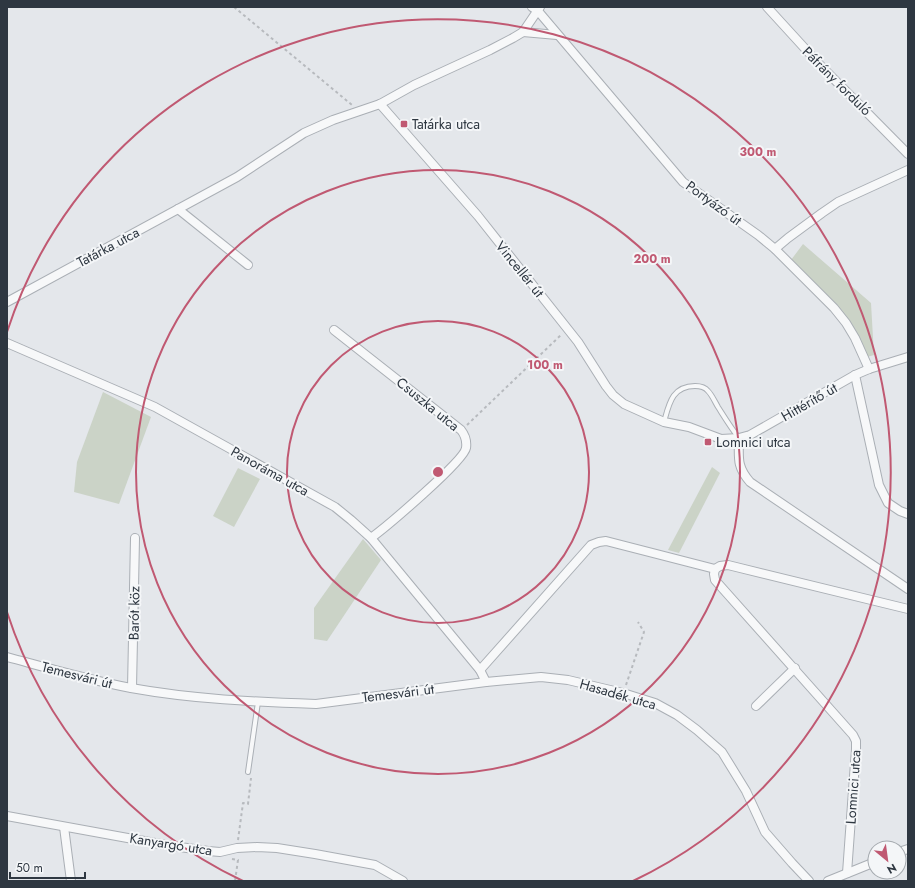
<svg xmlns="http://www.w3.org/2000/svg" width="915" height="888" font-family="Jost,sans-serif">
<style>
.green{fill:#cbd3c7}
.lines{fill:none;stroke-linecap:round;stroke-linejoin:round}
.lane-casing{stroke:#aaafb5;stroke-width:6}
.street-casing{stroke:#aaafb5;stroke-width:10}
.path{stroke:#b7babe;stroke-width:2;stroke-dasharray:3 3;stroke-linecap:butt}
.lane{stroke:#f7f8f9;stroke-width:4}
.street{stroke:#f7f8f9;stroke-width:8}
.ring{fill:none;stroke:#c05972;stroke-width:2}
.poi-dot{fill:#c05972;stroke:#f4f6f8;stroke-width:1.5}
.labels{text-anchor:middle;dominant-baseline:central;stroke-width:4;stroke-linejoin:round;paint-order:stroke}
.street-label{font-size:14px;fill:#2e3741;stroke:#f4f6f8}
.poi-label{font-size:14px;fill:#2e3741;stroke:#f4f6f8;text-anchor:start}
.centre{fill:#c05972;stroke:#f4f6f8;stroke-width:2}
.ring-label{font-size:12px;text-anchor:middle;font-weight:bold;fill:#c05972;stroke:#f4f6f8;stroke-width:4;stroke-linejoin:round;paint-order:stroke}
</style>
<rect width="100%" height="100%" fill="#e4e7eb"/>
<!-- green -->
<g class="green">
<path d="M803,244L871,303L874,355L867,357L855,331L825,293L791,260Z"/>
<path d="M103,392L151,417L119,504L74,492L77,462Z"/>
<path d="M712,467L720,473L679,553L668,550Z"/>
<path d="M238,468L260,479L234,527L213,516Z"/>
<path d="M363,539L381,560L327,641L314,639V608Z"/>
</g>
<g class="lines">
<!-- lane casing -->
<g class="lane-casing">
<g id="lane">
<path d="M664,422C669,404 672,386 695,386C699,386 705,387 708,391C712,395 715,402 718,407C725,418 731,428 739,438"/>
<path d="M248,772L258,702"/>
</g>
</g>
<!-- street casing -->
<g class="street-casing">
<g id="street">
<path d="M532,7L538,11L683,182L758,235L775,249L834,308L846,323L855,338L869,369"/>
<path d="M767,7L820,65L908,154"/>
<path d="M523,32L557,35"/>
<path d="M380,104L478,216L578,342L606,386L613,395L624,404L664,422L689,427L721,439L739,438L750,435L855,375L869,369L908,357"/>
<path d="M178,209L248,265"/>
<path d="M775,249L788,238L822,213L838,202L908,170"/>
<path d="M7,302L237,177L304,133L333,120L380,104L414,85L490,50L513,38L523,32L540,7"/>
<path d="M334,330L461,430C465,435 467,441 466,448C464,461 386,527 371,538"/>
<path d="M7,343L155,407L335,507L351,520L371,538L480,670L486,682L316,704C255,702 192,699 131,688C89,680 48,668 7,657"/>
<path d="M855,375L879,485L888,503L900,511L908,514"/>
<path d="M739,438C739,457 736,466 750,482L908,589"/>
<path d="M715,569L714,574L715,580L853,735L856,741V749L847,873"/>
<path d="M715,569L720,566L728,565L908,609"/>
<path d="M480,670L591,545L599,542L606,541L715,569"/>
<path d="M486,682L541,677L568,680L623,693L655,703L677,715L697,730L722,752L746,791L765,832L792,863L809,881"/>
<path d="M132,688L135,538"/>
<path d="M756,706L795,668"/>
<path d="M7,816L166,845L208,851L220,852L237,848L257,847L277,848L315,854L375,865L403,881"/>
<path d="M64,827L71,881"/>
<path d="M899,852L908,849"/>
<path d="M828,881L875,862"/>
</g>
</g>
<!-- path -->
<g class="path">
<path d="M234,7L352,105"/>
<path d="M467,425L562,334"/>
<path d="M626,685L644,632L638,622"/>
<path d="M238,840L243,803L248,804L251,778"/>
<path d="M232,859L238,860L235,881"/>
</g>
<!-- lane -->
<use href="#lane" class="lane"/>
<!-- street -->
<use href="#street" class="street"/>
</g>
<!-- distance rings -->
<g class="ring">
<circle cx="438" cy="472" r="151"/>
<circle cx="438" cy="472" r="302"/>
<path d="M243 881A453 453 0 0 1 7 612M7 332A453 453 0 1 1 633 881"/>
</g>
<!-- markers -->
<g class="poi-dot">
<rect x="400" y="120" width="8" height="8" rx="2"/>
<rect x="704" y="438" width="8" height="8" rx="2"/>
</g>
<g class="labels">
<!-- street labels -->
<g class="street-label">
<text transform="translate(837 81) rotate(45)">Páfrány forduló</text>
<text transform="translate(714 203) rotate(36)">Portyázó út</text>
<text transform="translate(108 247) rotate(-28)">Tatárka utca</text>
<text transform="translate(520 269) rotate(51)">Vincellér út</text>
<text transform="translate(809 402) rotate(-30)">Hittérítő út</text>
<text transform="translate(428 404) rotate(39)">Csuszka utca</text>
<text transform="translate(270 471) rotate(29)">Panoráma utca</text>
<text transform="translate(134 613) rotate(-89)">Barót köz</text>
<text transform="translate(77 675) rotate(14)">Temesvári út</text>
<text transform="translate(398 693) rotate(-7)">Temesvári út</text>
<text transform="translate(618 694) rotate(16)">Hasadék utca</text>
<text transform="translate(853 787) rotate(-86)">Lomnici utca</text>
<text transform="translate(171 844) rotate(9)">Kanyargó utca</text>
</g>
<!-- poi labels -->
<g class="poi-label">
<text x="412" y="124">Tatárka utca</text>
<text x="716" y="442">Lomnici utca</text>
</g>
</g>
<circle cx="438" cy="472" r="6" class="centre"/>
<g class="ring-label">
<text x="758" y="156">300 m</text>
<text x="652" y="263">200 m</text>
<text x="545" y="369">100 m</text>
</g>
<!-- border -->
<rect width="915" height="888" fill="none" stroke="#2e3741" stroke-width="16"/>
<!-- north arrow -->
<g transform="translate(887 860) rotate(151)"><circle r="19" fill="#f4f6f8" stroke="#a5aaaf"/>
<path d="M0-3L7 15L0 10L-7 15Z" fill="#c05972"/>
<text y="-6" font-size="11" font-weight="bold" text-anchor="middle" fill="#2e3741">N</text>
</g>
<!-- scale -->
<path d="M10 872v6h75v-6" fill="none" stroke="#2e3741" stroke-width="2"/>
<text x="16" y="872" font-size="12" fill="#2e3741" stroke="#f4f6f8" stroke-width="3" paint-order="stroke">50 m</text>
</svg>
